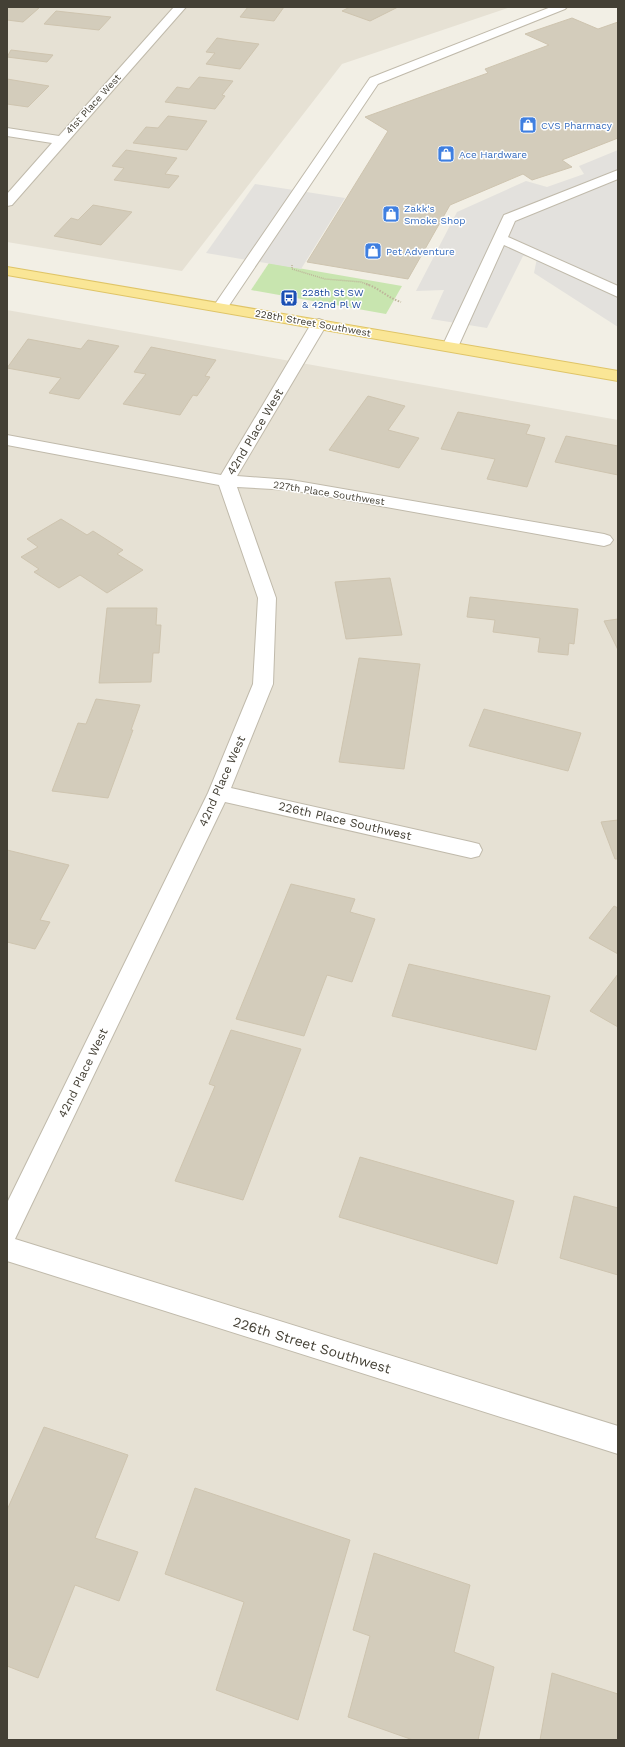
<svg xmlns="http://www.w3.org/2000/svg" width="625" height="1747" font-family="'Work Sans',sans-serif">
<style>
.residential{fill:#e6e1d4}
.green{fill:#c8e5af}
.parking{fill:#e3e1dd}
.building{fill:#d3ccbb;stroke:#cec4af}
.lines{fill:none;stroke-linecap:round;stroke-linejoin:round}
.minor-casing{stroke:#c0baab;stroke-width:2}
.major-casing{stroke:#dfc467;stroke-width:2}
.path-far1{stroke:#beb49a;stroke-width:1.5;stroke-dasharray:1 1;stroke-linecap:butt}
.path{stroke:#beb49a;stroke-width:2;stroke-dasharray:1.5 1.5;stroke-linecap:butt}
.minor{fill:#fff;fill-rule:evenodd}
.major{fill:#fae696;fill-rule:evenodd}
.labels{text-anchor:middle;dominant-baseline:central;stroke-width:3;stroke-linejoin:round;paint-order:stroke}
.far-street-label{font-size:10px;fill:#444035;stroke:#fff}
.far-shop-label{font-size:10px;fill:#366cbe;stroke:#fff;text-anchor:start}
.far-transit-label{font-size:10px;fill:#164399;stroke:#fff;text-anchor:start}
.street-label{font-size:12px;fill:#444035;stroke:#fff}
.near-street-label{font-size:14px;fill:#444035;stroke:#fff}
</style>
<rect width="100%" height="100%" fill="#f2efe5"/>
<!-- residential -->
<g class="residential">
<path d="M7,7H511L342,64L182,271L7,242Z"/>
<path d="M7,310L618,420V1740H7Z"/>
</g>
<!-- green -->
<path class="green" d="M269,263L402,286L386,314L251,290Z"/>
<!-- parking -->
<g class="parking">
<path d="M618,150V327L534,273L537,258L523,256L487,328L431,319L444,290L416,291L457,212L526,181L547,187L584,174L579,166Z"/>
<path d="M255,184L345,198L301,269L206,253Z"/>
</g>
<!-- building -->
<g class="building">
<path d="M7,7H38L37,8H39L23,22L7,20Z"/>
<path d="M248,7H284L274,21L240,17Z"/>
<path d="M350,7H398L370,21L342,11Z"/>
<path d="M56,11L111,17L99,30L44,24Z"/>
<path d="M572,18L598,29L618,22V138L562,160L572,167L532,180L523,174L450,205L408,279L307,262L388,131L365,117L488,73L485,69L549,45L525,34Z"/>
<path d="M217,38L229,40L259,44L240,69L206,64L215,53L206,52Z"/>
<path d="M11,50L53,55L47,62L7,57Z"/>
<path d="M199,77L233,81L222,95L225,96L215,109L165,102L177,87L189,89Z"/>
<path d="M7,79L49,86L28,107L7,104Z"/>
<path d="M168,116L207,121L187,150L133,143L146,127L158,128Z"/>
<path d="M126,150L177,158L165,174L179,176L169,188L114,180L124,168L112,166Z"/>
<path d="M93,205L132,212L101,245L54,236L71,218L78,220Z"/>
<path d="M28,339L81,349L88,340L119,346L79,399L49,393L61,378L7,368Z"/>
<path d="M151,347L216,360L205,376L210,377L197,396L193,395L180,415L123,404L146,374L134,372Z"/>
<path d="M368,396L405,406L388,430L419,438L399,468L329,450Z"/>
<path d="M458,412L530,425L526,434L545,438L527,487L487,479L495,459L441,449Z"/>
<path d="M566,436L618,446V475L555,462Z"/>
<path d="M61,519L87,535L93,531L123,550L117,554L143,570L107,593L80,575L59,588L34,572L39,569L21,557L38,547L27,539Z"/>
<path d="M390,578L402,635L346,639L335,582Z"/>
<path d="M470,597L578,609L574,644L569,643L568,655L538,652L540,638L493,632L495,620L467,617Z"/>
<path d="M107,608H157L156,625H161L159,653H153L151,682L99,683Z"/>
<path d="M618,619V650L604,621Z"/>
<path d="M359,658L420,664L404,769L339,762Z"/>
<path d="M96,699L140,705L131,730H133L108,798L52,791L78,723L86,724Z"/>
<path d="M484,709L581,733L568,771L469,746Z"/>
<path d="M618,820V859H615L601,822Z"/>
<path d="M7,850L69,865L40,920L50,922L35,949L7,942Z"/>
<path d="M291,884L355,899L350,912L375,919L352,982L327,975L304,1036L236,1019Z"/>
<path d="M614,906L618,908V954L589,938Z"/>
<path d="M409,964L550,996L536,1050L392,1016Z"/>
<path d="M618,974V1027L590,1011Z"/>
<path d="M231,1030L301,1049L243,1200L175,1181L215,1086L209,1084Z"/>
<path d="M360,1157L514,1201L497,1264L339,1217Z"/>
<path d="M574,1196L618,1208V1275L560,1258Z"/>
<path d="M44,1427L128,1455L95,1538L138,1552L119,1601L75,1585L38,1678L7,1666V1510Z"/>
<path d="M195,1488L350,1540L298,1720L216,1690L244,1602L165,1574Z"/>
<path d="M374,1553L470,1585L454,1652L494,1667L478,1740H413L348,1717L370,1636L353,1630Z"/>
<path d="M552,1673L618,1694V1740H540Z"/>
</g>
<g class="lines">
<!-- minor casing -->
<g class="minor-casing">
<g id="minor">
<path d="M174,7H186L12,205L7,206V194L52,143L7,136V128L59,136Z"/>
<path d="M551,7H567L565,9L378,84L226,310H216L213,307L370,78Z"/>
<path d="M618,170V179L515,221L508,237L618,286V297L504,245L458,347L456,350H444L442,347L504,215Z"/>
<path d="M319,319L324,321L327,324L237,476L291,480L604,534L610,536L613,540L610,544L604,546L291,490L237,487L276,598L273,684L231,788L471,842L479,844L482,850L479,856L471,858L225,802L15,1239L618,1426V1454L7,1261V1203L208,793L253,684L258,598L219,485L7,445V435L221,475L311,324L314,321Z"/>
</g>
</g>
<!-- major casing -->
<g class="major-casing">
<path id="major" d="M7,267L618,371V381L7,275Z"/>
</g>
<!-- path-far1 -->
<path class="path-far1" d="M292,265V269L325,279L361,282L369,285"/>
<!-- path -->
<path class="path" d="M366,284C379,288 388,298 401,302"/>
<!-- minor -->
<use href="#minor" class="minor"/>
<!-- major -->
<use href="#major" class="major"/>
</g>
<!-- icons -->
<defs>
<g id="shop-square" transform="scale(0.9)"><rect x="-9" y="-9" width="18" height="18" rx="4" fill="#3f7fe0" stroke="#fff"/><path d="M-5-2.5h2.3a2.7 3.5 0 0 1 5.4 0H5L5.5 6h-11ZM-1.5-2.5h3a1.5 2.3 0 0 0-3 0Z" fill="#fff"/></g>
<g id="bus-square" transform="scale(0.9)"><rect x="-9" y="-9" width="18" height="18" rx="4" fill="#1a4fb4" stroke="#fff"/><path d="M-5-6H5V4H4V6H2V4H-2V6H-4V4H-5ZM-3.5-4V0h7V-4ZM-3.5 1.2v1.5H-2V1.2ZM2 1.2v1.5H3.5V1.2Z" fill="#fff"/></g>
</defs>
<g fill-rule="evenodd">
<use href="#shop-square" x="528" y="125"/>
<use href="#shop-square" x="446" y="154"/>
<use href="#shop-square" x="391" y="214"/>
<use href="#shop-square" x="373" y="251"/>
<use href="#bus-square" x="289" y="298"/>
</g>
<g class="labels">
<!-- far-street labels -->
<g class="far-street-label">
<text transform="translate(93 104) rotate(-48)">41st Place West</text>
<text transform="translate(313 323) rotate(10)">228th Street Southwest</text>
<text transform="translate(329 493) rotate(9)">227th Place Southwest</text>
</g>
<!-- far-shop labels -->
<g class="far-shop-label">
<text x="541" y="125">CVS Pharmacy</text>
<text x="459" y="154">Ace Hardware</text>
<text x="404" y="208">Zakk's<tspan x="404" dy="12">Smoke Shop</tspan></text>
<text x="386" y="251">Pet Adventure</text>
</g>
<!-- far-transit labels -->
<g class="far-transit-label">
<text x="302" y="292">228th St SW<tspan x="302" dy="12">&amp; 42nd Pl W</tspan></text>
</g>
<!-- street labels -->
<g class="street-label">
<text transform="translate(255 432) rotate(-59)">42nd Place West</text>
<text transform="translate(222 781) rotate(-66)">42nd Place West</text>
<text transform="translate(345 821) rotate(13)">226th Place Southwest</text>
<text transform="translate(83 1073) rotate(-64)">42nd Place West</text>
</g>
<!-- near-street labels -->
<g class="near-street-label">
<text transform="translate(312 1345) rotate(17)">226th Street Southwest</text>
</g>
</g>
<!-- border -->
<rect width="625" height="1747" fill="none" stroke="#444035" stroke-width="16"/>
</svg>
